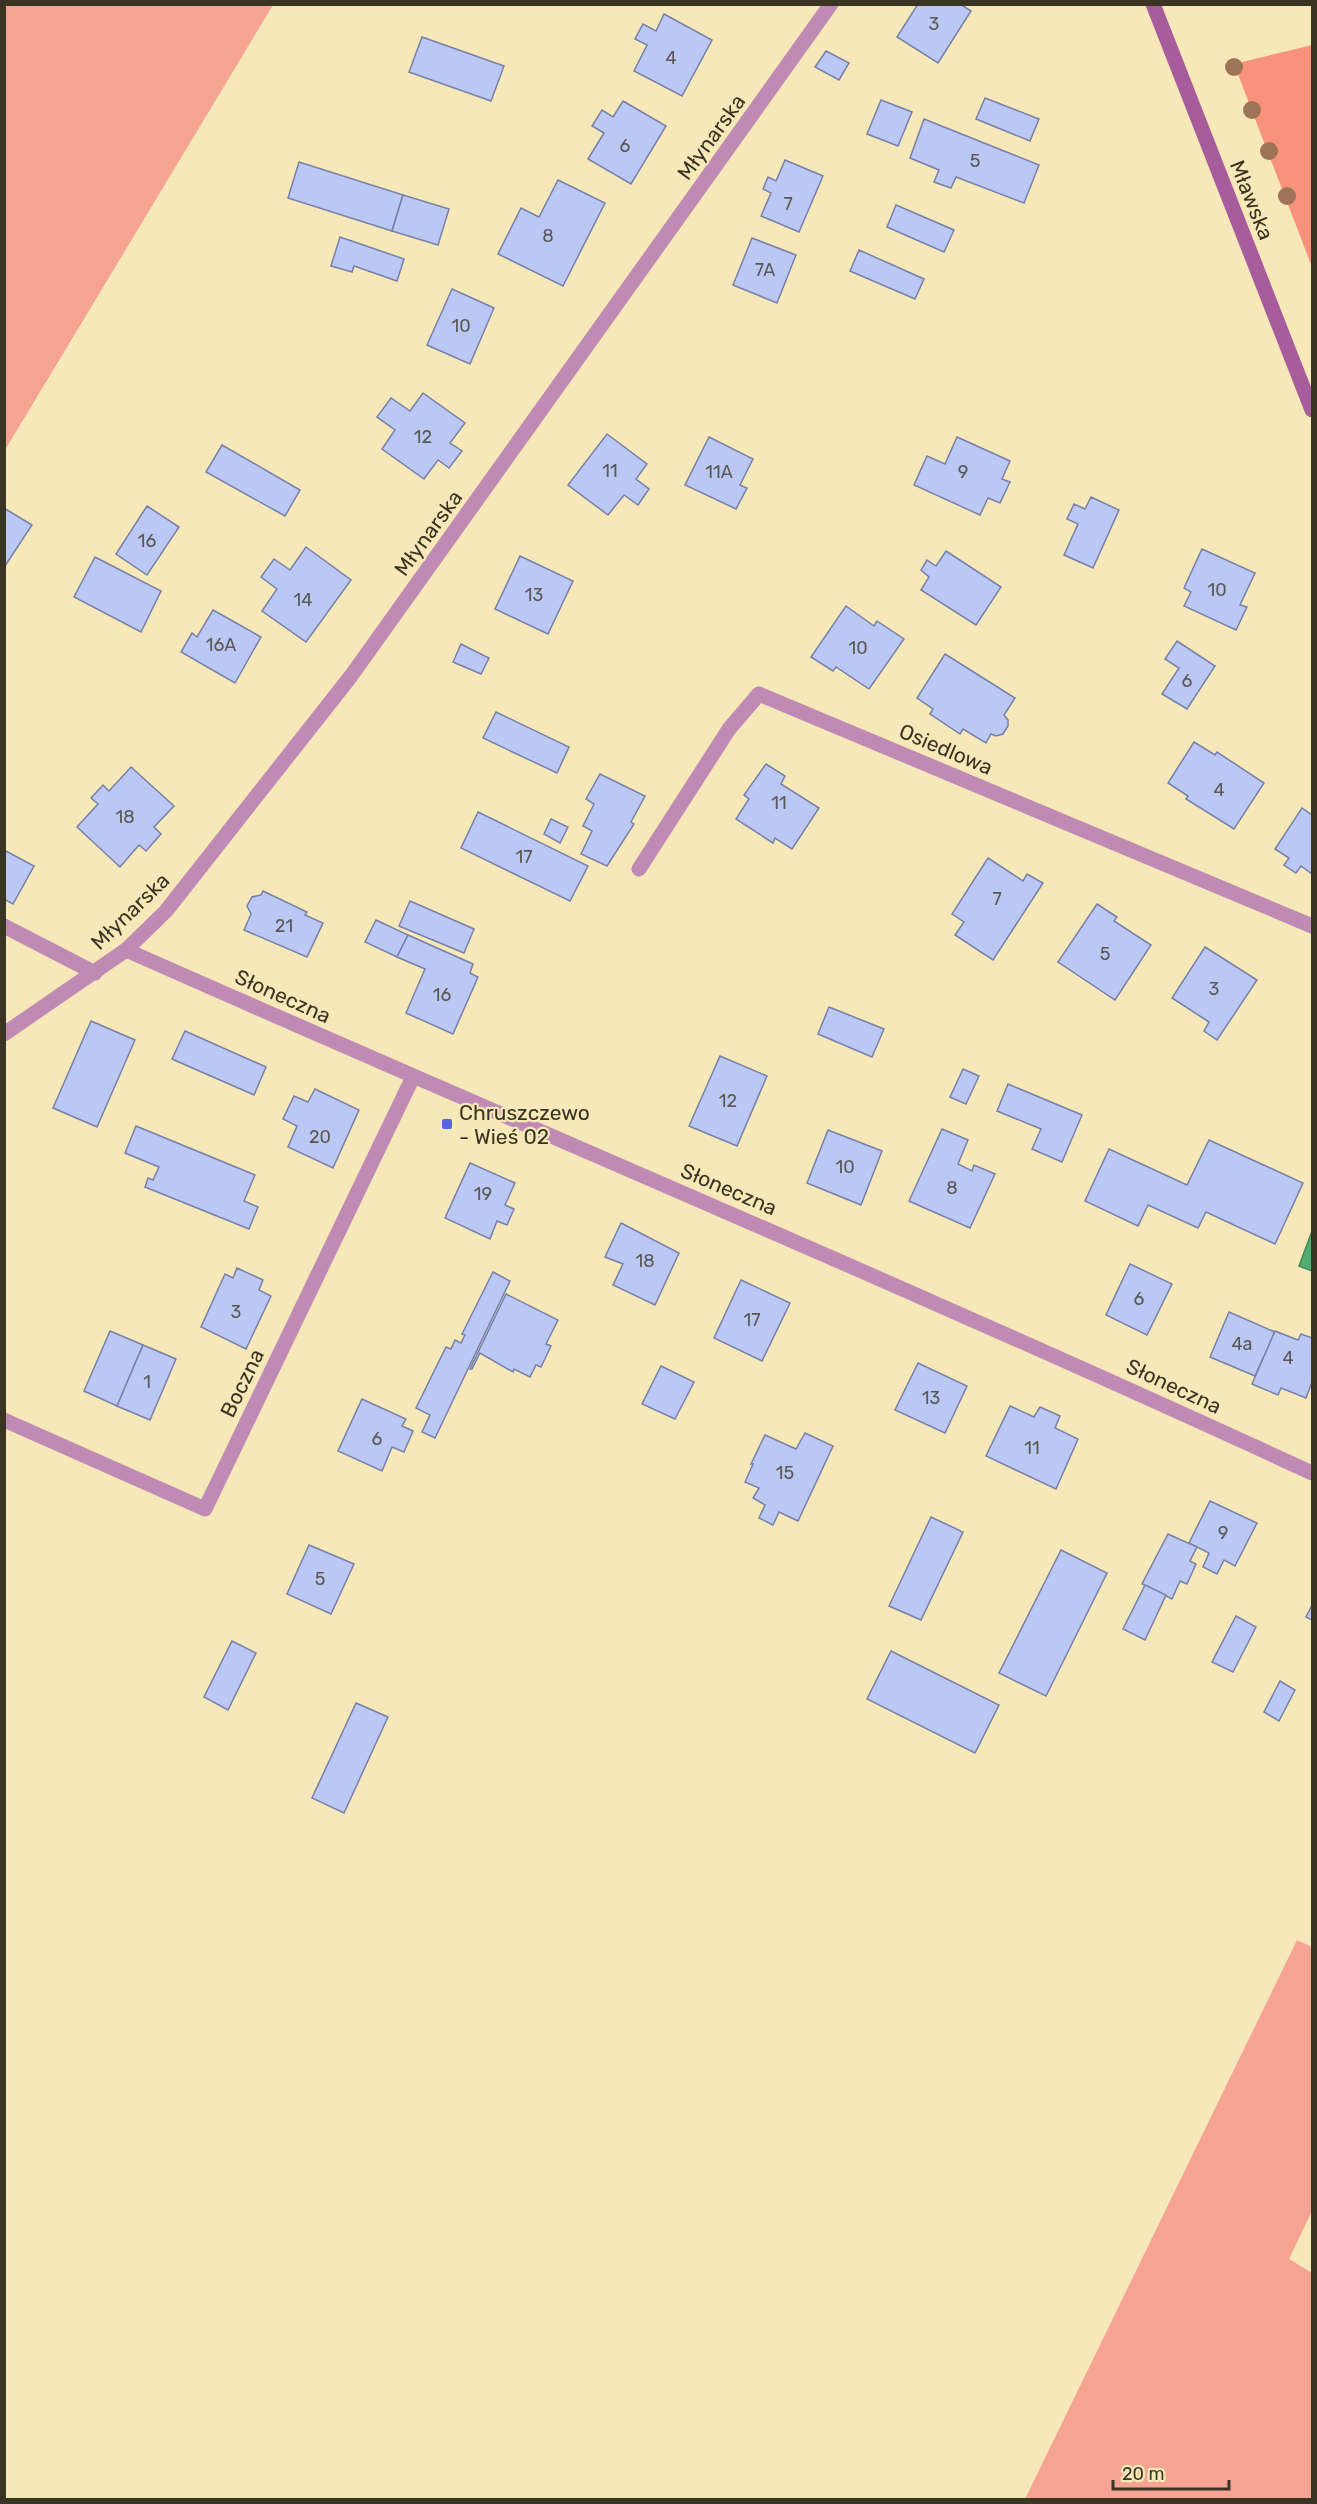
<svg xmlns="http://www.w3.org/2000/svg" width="1317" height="2504" font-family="Rubik,sans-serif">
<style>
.green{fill:#f5a493}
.forest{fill:#f9927c}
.water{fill:#4ead70;stroke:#488959;stroke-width:1.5}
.building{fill:#bcc8f4;stroke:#7680a9;stroke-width:1.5}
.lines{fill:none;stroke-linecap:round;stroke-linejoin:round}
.minor{stroke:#bf8bb5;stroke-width:15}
.secondary{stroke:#a75c9c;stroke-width:15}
.tree{fill:#9e7459}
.poi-dot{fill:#5566dc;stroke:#f7e8b9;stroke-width:2}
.labels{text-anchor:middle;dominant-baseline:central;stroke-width:4.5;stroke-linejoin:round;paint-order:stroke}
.number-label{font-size:18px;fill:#5a5956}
.street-label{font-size:21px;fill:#3a3422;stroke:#f7e8b9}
.poi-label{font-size:21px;fill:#3a3422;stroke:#f7e8b9;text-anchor:start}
</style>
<rect width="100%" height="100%" fill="#f7e8b9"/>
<!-- green -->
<g class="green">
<path d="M5,4L273,5L5,450L4,5Z"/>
<path d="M1297,1940L1312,1947V2211L1289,2259L1312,2273V2499H1025Z"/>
</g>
<!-- forest -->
<path class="forest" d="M1312,45V267L1234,64Z"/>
<!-- water -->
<path class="water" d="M1312,1231V1271L1299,1266Z"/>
<!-- building -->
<g class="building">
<path d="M918,4H960L971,11L938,63L897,37Z"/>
<path d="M664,14L712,40L682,96L634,71L647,45L635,39L643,24L656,31Z"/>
<path d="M422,37L504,66L491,101L409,72Z"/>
<path d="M826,51L849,63L839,80L815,67Z"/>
<path d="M985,98L1039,119L1030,141L976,119Z"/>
<path d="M881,100L912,112L898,146L867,134Z"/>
<path d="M623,101L666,126L631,184L588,159L604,133L592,126L602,110L613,117Z"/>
<path d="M924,119L1039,165L1024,203L956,177L951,188L934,182L939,170L910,158Z"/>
<path d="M785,160L823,176L799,232L761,216L771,193L763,189L768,177L776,181Z"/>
<path d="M299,162L403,195L392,231L288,198Z"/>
<path d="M558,180L605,203L563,286L498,254L521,208L539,217Z"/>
<path d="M403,195L449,209L438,245L392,231Z"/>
<path d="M896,205L954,230L944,252L887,227Z"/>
<path d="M340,237L404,259L397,281L354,266L352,272L331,266Z"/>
<path d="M752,238L796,255L777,303L733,285Z"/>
<path d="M859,250L924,279L915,299L850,271Z"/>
<path d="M452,289L494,308L470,364L427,345Z"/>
<path d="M423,393L465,423L450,443L462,451L449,468L438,460L424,479L382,449L395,430L377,417L391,398L410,411Z"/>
<path d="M607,434L647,464L636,479L649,489L638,505L624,495L608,515L568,485Z"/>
<path d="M709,437L753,459L740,485L747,488L736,509L685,485Z"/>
<path d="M957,437L1010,461L1002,479L1010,482L1000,503L988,498L980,515L914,485L927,456L945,464Z"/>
<path d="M222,445L300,490L285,516L206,472Z"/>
<path d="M1091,497L1119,510L1093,568L1064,555L1078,524L1067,519L1074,504L1085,509Z"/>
<path d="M147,506L179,527L147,575L116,554Z"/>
<path d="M4,508L32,525L5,566H4Z"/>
<path d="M306,547L351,580L306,642L262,611L277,589L261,577L274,559L290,570Z"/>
<path d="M1202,549L1255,573L1240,605L1247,607L1236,630L1184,606L1191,592L1184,588Z"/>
<path d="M946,551L1001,587L976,625L921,590L929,577L921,570L927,560L936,566Z"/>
<path d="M520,556L573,581L548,634L495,609Z"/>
<path d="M95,557L161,591L141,632L74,597Z"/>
<path d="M846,606L874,626L877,621L904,639L869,689L836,667L833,671L811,657Z"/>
<path d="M213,610L261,637L235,683L181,652L192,633L197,637Z"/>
<path d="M1177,641L1215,666L1187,709L1162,694L1179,668L1165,659Z"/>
<path d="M461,644L489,658L481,674L453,662Z"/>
<path d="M945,654L1015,698L1004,715L1008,720V726L1003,734L996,736L991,734L986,743L963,729L960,734L930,714L933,709L917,698Z"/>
<path d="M496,712L569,747L557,773L483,738Z"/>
<path d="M1194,742L1215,755L1217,752L1264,783L1234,829L1186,799L1188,796L1168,783Z"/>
<path d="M766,764L785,776L781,784L819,808L792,849L775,838L773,843L736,819L749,799L744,795Z"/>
<path d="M131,767L174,806L154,827L161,834L146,851L139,845L120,867L77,827L98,804L91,798L103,785L109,791Z"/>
<path d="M600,774L645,796L631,822L634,824L607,866L581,854L592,831L583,826L594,804L586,799Z"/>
<path d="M1302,808L1312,815V874L1301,866L1296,873L1284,865L1289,858L1275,849Z"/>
<path d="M478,812L588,866L570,901L461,848Z"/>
<path d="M551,819L568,827L560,843L544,834Z"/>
<path d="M4,850L34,866L13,904L4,899Z"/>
<path d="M988,858L1023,881L1027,874L1043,883L993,960L955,935L964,922L952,914Z"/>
<path d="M263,891L307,912L305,915L323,923L307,957L244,930L251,914L247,906L252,897L261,895Z"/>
<path d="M410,901L474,929L464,953L399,926Z"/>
<path d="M1097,904L1117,917L1114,921L1151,945L1115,1000L1058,962Z"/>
<path d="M376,920L408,935L397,957L365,942Z"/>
<path d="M408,935L473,964L470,973L478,977L453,1034L406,1013L425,969L397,957Z"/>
<path d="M1205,947L1257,980L1217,1040L1204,1031L1209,1022L1172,998Z"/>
<path d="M829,1007L884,1029L872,1057L818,1034Z"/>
<path d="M91,1021L135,1040L97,1127L53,1108Z"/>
<path d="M185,1031L266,1067L254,1095L172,1059Z"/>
<path d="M720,1056L767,1076L737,1146L689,1126Z"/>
<path d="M963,1069L979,1076L966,1104L950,1097Z"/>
<path d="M1008,1084L1082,1115L1062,1162L1032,1149L1041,1129L997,1111Z"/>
<path d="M315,1089L359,1110L333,1168L288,1147L297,1126L283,1119L294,1096L308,1102Z"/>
<path d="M136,1126L255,1175L244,1201L258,1207L249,1229L145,1187L148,1178L153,1180L159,1167L125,1153Z"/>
<path d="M942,1129L968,1140L958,1164L972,1171L974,1165L995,1174L970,1228L909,1201Z"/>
<path d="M828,1130L882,1151L861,1205L807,1183Z"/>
<path d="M1209,1140L1303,1183L1275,1244L1206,1212L1198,1228L1148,1205L1138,1226L1085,1201L1109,1149L1187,1185Z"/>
<path d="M470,1163L515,1183L505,1205L514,1209L507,1225L497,1221L490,1239L445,1218Z"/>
<path d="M621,1223L679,1253L655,1305L613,1285L623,1264L605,1257Z"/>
<path d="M1130,1264L1172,1284L1147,1335L1106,1315Z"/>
<path d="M237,1268L263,1280L259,1290L271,1296L246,1349L201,1327L225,1274L233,1278Z"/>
<path d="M493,1272L510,1281L435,1438L422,1432L430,1415L416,1408L446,1347L451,1349L455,1340L461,1343L465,1335L462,1334Z"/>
<path d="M741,1280L790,1303L762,1361L714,1338Z"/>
<path d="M506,1294L558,1320L546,1344L551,1346L541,1367L536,1365L530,1377L514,1369L513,1372L480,1353L472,1369H470Z"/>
<path d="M1229,1312L1275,1332L1255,1376L1210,1357Z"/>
<path d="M110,1331L143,1345L117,1406L84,1391Z"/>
<path d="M1275,1331L1298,1340L1301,1334L1312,1338V1382L1306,1398L1281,1388L1278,1395L1252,1384Z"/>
<path d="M143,1345L176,1359L150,1420L117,1406Z"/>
<path d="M918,1363L967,1386L945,1433L895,1410Z"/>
<path d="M661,1366L694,1382L675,1419L642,1404Z"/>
<path d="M362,1399L406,1419L402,1426L413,1431L404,1452L392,1447L382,1471L338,1451Z"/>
<path d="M1010,1406L1034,1417L1040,1407L1060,1416L1055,1428L1078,1439L1056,1489L986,1456Z"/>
<path d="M805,1433L833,1446L798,1521L779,1512L773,1525L759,1518L765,1505L753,1498L759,1488L745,1482L753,1464H751L765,1435L796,1449Z"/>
<path d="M1210,1501L1257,1523L1235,1566L1224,1560L1217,1574L1203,1567L1209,1553L1189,1543Z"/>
<path d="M931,1517L963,1532L921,1620L889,1606Z"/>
<path d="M1168,1534L1197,1547L1190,1561L1196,1564L1187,1584L1180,1581L1172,1599L1142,1584Z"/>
<path d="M309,1545L354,1564L331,1614L287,1594Z"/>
<path d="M1061,1550L1107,1573L1046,1696L999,1673Z"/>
<path d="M1145,1585L1166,1595L1145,1640L1123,1629Z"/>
<path d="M1312,1605V1620L1306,1617Z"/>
<path d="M1236,1616L1256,1627L1233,1672L1212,1662Z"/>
<path d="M232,1641L256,1653L228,1710L204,1697Z"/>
<path d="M891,1651L999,1705L975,1753L867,1699Z"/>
<path d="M1280,1681L1295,1690L1279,1721L1264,1712Z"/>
<path d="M356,1703L388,1717L344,1813L312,1798Z"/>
</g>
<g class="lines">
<!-- minor -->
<g class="minor">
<path d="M639,869L729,729L759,694L1312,926"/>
<path d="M4,926L95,973"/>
<path d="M126,950C521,1125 920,1292 1312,1473"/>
<path d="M4,1034L126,950L166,911L351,676L831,4"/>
<path d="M4,1420L205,1509L413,1077"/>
</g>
<!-- secondary -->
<path class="secondary" d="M1153,4L1312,410"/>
</g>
<!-- trees -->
<g class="tree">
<circle cx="1234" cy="67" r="9"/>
<circle cx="1252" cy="110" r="9"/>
<circle cx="1269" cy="151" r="9"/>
<circle cx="1287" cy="196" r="9"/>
</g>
<!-- markers -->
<rect class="poi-dot" x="441" y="1118" width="12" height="12" rx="3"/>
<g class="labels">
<!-- number labels -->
<g class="number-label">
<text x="934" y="24">3</text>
<text x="671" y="58">4</text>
<text x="625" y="146">6</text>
<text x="975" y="161">5</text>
<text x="788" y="204">7</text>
<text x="548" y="236">8</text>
<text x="765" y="270">7A</text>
<text x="461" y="326">10</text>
<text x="423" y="437">12</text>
<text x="610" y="471">11</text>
<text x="719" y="472">11A</text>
<text x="963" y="472">9</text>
<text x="147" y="541">16</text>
<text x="1217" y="590">10</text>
<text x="534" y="595">13</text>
<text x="303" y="600">14</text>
<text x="221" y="645">16A</text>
<text x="858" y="648">10</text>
<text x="1187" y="681">6</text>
<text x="1219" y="790">4</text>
<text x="779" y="803">11</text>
<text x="125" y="817">18</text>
<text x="524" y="857">17</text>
<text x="997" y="899">7</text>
<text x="284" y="926">21</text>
<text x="1105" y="954">5</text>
<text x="1214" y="989">3</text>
<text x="442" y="995">16</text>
<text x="728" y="1101">12</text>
<text x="320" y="1137">20</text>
<text x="845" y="1167">10</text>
<text x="952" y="1188">8</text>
<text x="483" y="1194">19</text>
<text x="645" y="1261">18</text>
<text x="1139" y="1299">6</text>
<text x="236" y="1312">3</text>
<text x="752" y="1320">17</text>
<text x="1242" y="1344">4a</text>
<text x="1288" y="1358">4</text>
<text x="147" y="1382">1</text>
<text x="931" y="1398">13</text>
<text x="377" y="1439">6</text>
<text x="1032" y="1448">11</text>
<text x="785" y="1473">15</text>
<text x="1223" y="1533">9</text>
<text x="320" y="1579">5</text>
</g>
<!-- street labels -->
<g class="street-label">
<text transform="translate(711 137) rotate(-54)">Młynarska</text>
<text transform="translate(1252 200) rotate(68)">Mławska</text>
<text transform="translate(428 533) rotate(-54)">Młynarska</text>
<text transform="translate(946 749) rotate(23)">Osiedlowa</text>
<text transform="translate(130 911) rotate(-44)">Młynarska</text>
<text transform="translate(283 996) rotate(24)">Słoneczna</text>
<text transform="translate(729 1189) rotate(23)">Słoneczna</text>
<text transform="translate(242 1383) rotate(-64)">Boczna</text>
<text transform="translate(1174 1386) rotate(25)">Słoneczna</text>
</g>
<!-- poi labels -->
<g class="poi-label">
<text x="459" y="1112">Chruszczewo<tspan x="459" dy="24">- Wieś 02</tspan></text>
</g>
</g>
<!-- border -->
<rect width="1317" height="2504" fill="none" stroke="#3a3422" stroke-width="12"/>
<!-- scale -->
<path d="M1113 2480v9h116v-9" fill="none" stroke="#3a3422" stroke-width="3"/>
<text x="1122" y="2480" font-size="18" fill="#3a3422" stroke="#f7e8b9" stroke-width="4.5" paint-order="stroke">20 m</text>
</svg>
